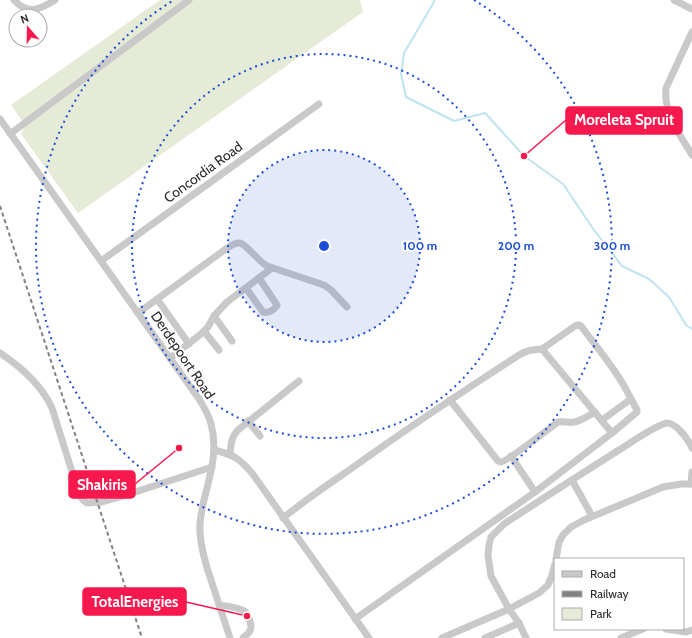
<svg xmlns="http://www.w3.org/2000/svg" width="692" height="638" font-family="Cabin,sans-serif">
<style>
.green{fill:#e5ebd7}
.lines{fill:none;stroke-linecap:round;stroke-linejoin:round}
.stream{stroke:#c0e4ee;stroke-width:2}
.minor{stroke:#c9c9c9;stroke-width:7}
.rail{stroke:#818181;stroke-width:2;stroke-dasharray:4 3;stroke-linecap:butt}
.ring{fill:none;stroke:#1d4ed8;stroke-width:2;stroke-dasharray:2 4}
.labels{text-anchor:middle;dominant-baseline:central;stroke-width:4;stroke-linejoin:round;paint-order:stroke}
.street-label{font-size:14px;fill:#2c2c2c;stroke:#fff}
.centre{fill:#1d4ed8;stroke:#fff;stroke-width:2}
.ring-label{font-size:12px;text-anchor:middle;font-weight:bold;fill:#1d4ed8;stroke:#fff;stroke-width:4;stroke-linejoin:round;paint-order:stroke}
.leader{fill:none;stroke:#f7194e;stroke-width:1.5}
.callout-dot{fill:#f7194e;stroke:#fff;stroke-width:1.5}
.callout{fill:#f7194e;stroke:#f7194e;stroke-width:1.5}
.callout-label{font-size:15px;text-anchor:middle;font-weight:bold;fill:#fff}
</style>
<rect width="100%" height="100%" fill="#fff"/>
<!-- green -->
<path class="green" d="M160,0H360L363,12L78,213L21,134L25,125L11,105Z"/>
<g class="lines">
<!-- stream -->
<path class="stream" d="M434,0V2L404,53L401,74L406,97L454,121L485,113L524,156L563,184L594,230L622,266L649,279L669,297L686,325L692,329"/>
<!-- minor -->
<g class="minor">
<path d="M14,0C28,15 39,10 55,0"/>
<path d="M674,0L692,9"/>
<path d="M692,32L666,88C663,112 680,135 692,155"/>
<path d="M0,119L199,399C204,407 209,415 211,424C218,449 211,472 205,496C202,508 199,520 200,532C201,550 206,566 212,583C218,601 224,620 230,638"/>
<path d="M10,134L189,0"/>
<path d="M101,261L319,104"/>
<path d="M246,288L263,312C267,314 275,310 277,305L259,278"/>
<path d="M157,299L189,344"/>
<path d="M138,313L223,251C227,248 234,242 240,243C246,244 259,262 267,266L324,285L331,290L347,307"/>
<path d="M214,316L232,341"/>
<path d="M204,331L219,350"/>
<path d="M542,349L575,326L579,325L581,326C599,350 618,372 631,399L602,420"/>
<path d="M0,353C21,367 41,384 52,408L79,494L83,500L87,503L102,502L120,497L212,467"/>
<path d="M170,358L201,334L208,327L214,316L227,302L272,268"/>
<path d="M450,400L498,461C499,461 500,462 501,462C506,462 550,428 558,422C563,421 569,423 574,422C581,421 588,416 595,412"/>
<path d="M248,421L260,436"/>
<path d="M612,433L637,412V410L631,399"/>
<path d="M214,450C234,455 239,458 252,473L369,638"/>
<path d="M230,454C231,445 231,437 238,430L299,381"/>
<path d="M511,456L535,492"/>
<path d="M572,480L592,516"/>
<path d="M691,484L692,472"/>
<path d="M283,518C303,502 324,487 345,473C402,432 460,393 519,355C527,350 532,350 542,349L612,433L535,492L355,619"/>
<path d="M556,559L559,542L563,535L571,527L584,520L663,487L681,484H692"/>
<path d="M219,605C225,606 239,607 244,611C248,613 249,618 250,622C253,630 249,633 243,638"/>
<path d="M666,629L686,632L692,630"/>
<path d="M442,638L509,609L539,593L548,585L552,575L555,564"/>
<path d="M485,638L519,623"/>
<path d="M526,638L519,623L509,609L491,576L488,555L489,545L491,537L504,524C542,499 581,474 619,450C629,444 657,424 667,423C677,423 689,441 692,448"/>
<path d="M621,638L643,629"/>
</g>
<!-- rail -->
<path class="rail" d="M0,206L142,638"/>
</g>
<!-- distance rings -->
<circle cx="324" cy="246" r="96" fill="#1d4ed8" fill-opacity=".12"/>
<g class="ring">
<circle cx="324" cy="246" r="96"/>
<circle cx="324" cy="246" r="192"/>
<path d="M474 0A288 288 0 1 1 174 0"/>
</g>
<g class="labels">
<!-- street labels -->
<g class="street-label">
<text transform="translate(203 172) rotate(-36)">Concordia Road</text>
<text transform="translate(183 355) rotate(56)">Derdepoort Road</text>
</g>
</g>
<circle cx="324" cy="246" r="6" class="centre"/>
<g class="ring-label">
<text x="420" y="250">100 m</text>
<text x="516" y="250">200 m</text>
<text x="612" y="250">300 m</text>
</g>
<!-- callouts -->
<path class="leader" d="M524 156L566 120M179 448L135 484M247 616L186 602"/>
<g class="callout-dot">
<circle cx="524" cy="156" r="4"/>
<circle cx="179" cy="448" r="4"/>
<circle cx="247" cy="616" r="4"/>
</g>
<g class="callout">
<rect x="566" y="107" width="116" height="27" rx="4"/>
<rect x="69" y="471" width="66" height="27" rx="4"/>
<rect x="83" y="588" width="103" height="27" rx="4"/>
</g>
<g class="callout-label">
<text x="624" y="125">Moreleta Spruit</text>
<text x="102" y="490">Shakiris</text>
<text x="135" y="607">TotalEnergies</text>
</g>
<!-- legend -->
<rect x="554" y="558" width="130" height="72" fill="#ffffff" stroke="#ababab"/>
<rect x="562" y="571" width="20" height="6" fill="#c9c9c9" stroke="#ababab"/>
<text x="590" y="578" font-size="12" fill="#2c2c2c">Road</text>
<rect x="562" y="591" width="20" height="6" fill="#818181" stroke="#ababab"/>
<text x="590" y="598" font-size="12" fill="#2c2c2c">Railway</text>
<rect x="562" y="608" width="20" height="12" fill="#e5ebd7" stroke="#ababab"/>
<text x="590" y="618" font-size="12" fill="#2c2c2c">Park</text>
<!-- north arrow -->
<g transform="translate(28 28) rotate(340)"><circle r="19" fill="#ffffff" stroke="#ababab"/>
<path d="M0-3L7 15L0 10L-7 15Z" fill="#f7194e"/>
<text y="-6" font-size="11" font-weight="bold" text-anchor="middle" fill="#2c2c2c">N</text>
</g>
</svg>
